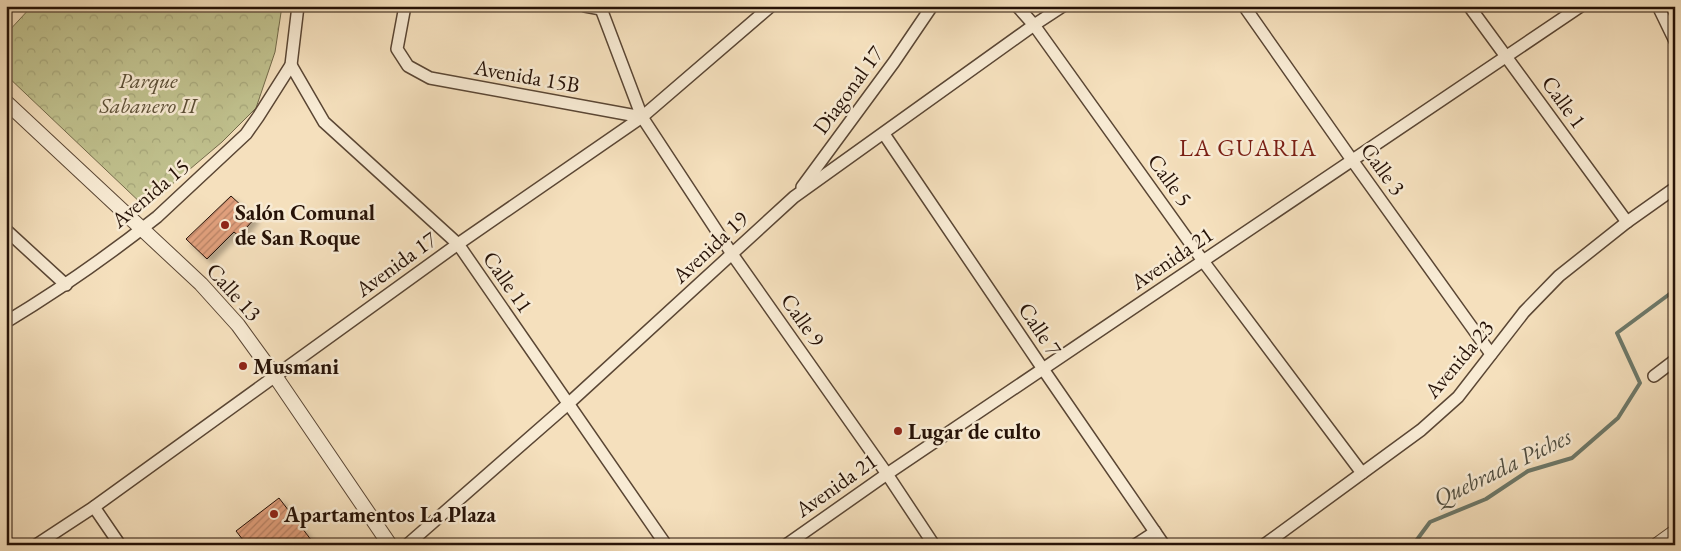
<svg xmlns="http://www.w3.org/2000/svg" width="1681" height="551" font-family="'EB Garamond',serif">
<style>
.forest{fill:url(#forest-crowns);stroke:#736a4a}
.lines{fill:none;stroke-linecap:round;stroke-linejoin:round}
.stream{stroke:#6d796a;stroke-width:4}
.building{fill:url(#building-hatch);stroke:#261207;filter:url(#shadow)}
.minor-casing{stroke:#5a4634;stroke-width:14}
.tertiary-casing{stroke:#5a4634;stroke-width:16}
.minor{stroke:#f8ebd4;stroke-width:11}
.tertiary{stroke:#f8ebd4;stroke-width:14}
.poi-dot{fill:#8f2418;stroke:#f8ebd4;stroke-width:2}
.labels{text-anchor:middle;dominant-baseline:central;stroke-width:5;stroke-linejoin:round;paint-order:stroke}
.street-label{font-size:22px;fill:#261207;stroke:#f8ebd4}
.park-label{font-size:22px;font-style:italic;fill:#5c4f36;stroke:#f8ebd4}
.poi-label{font-size:22px;font-weight:bold;fill:#261207;stroke:#f8ebd4;text-anchor:start}
.neighbourhood-label{font-size:24px;letter-spacing:1px;fill:#7a1f14;stroke:#f8ebd4}
.water-label{font-size:24px;font-style:italic;fill:#504e41;stroke:#f8ebd4}
</style>
<defs>
<pattern id="forest-crowns" width="20" height="18" patternUnits="userSpaceOnUse" patternTransform="scale(1.25)"><rect width="20" height="18" fill="#c0c18e"/><path d="M2 6a3 3 0 1 1 6 0M12 15a3 3 0 1 1 6 0" fill="none" stroke="#a5a579"/></pattern>
<pattern id="building-hatch" width="6" height="6" patternUnits="userSpaceOnUse" patternTransform="scale(1.25)"><rect width="6" height="6" fill="#e2a17e"/><path d="M-1 1l2-2M0 6l6-6M5 7l2-2" fill="none" stroke="#b78265"/></pattern>
<filter id="shadow"><feDropShadow dx="4.5" dy="4.5" stdDeviation="2.5" flood-color="#0004"/></filter>
</defs>
<rect width="100%" height="100%" fill="#f5e0bd"/>
<filter id="stains"><feTurbulence type="fractalNoise" baseFrequency=".004" numOctaves="4"/><feColorMatrix values="0 0 0 0 .2 0 0 0 0 .09 0 0 0 0 .02 0 0 0 .5 -.17"/></filter>
<radialGradient id="worn" r=".72"><stop offset=".6" stop-color="#630" stop-opacity="0"/><stop offset="1" stop-color="#630" stop-opacity=".3"/></radialGradient>
<!-- forest -->
<path class="forest" d="M32,6H282L275,52L256,108L222,142L145,207L6,75V34Z"/>
<g class="lines">
<!-- stream -->
<path class="stream" d="M1413,545L1430,522L1486,499L1528,471L1572,458L1618,418L1640,383L1617,333L1675,290"/>
</g>
<!-- building -->
<g class="building">
<path d="M231,196L255,218L239,236L234,232L207,259L186,239Z"/>
<path d="M279,498L315,545H247L236,531Z"/>
</g>
<g class="lines">
<!-- minor casing -->
<g class="minor-casing">
<g id="minor">
<path d="M405,6L397,49L408,66L430,78L642,117"/>
<path d="M585,6L601,9L605,6"/>
<path d="M600,6L642,117L732,254L887,474L934,545"/>
<path d="M1017,6L1034,25L1203,261L1362,473"/>
<path d="M1244,6L1352,160L1491,354"/>
<path d="M1469,6L1627,222"/>
<path d="M1658,6L1675,41"/>
<path d="M291,65L324,122L458,244L666,545"/>
<path d="M884,134L1043,369L1164,545"/>
<path d="M802,187L894,62L932,6"/>
<path d="M6,230L66,285"/>
<path d="M6,322C59,290 109,255 157,217L246,134L258,117L291,65L298,6"/>
<path d="M1654,376L1675,360"/>
<path d="M94,507L120,545"/>
<path d="M36,545L94,507L458,244L642,117L771,6"/>
<path d="M407,545L568,404L794,197L1034,25L1063,6"/>
<path d="M786,545L887,474L1581,6"/>
<path d="M1135,545L1155,532"/>
<path d="M1264,545L1421,430L1458,397L1524,312L1559,276L1627,222L1675,188"/>
</g>
</g>
<!-- tertiary casing -->
<g class="tertiary-casing">
<g id="tertiary">
<path d="M6,102L201,284L238,325L275,376L390,545"/>
<path d="M1657,545L1675,532"/>
</g>
</g>
<!-- minor -->
<use href="#minor" class="minor"/>
<!-- tertiary -->
<use href="#tertiary" class="tertiary"/>
</g>
<!-- markers -->
<g class="poi-dot">
<circle cx="225" cy="225" r="5"/>
<circle cx="243" cy="366" r="5"/>
<circle cx="898" cy="431" r="5"/>
<circle cx="274" cy="514" r="5"/>
</g>
<g class="labels">
<!-- street labels -->
<g class="street-label">
<text transform="translate(527 76) rotate(10)">Avenida 15B</text>
<text transform="translate(848 90) rotate(-54)">Diagonal 17</text>
<text transform="translate(1564 102) rotate(54)">Calle 1</text>
<text transform="translate(1383 169) rotate(54)">Calle 3</text>
<text transform="translate(1170 180) rotate(54)">Calle 5</text>
<text transform="translate(150 193) rotate(-40)">Avenida 15</text>
<text transform="translate(710 247) rotate(-43)">Avenida 19</text>
<text transform="translate(1172 258) rotate(-34)">Avenida 21</text>
<text transform="translate(396 264) rotate(-36)">Avenida 17</text>
<text transform="translate(508 282) rotate(55)">Calle 11</text>
<text transform="translate(234 292) rotate(48)">Calle 13</text>
<text transform="translate(803 320) rotate(55)">Calle 9</text>
<text transform="translate(1040 329) rotate(56)">Calle 7</text>
<text transform="translate(1459 359) rotate(-50)">Avenida 23</text>
<text transform="translate(836 485) rotate(-35)">Avenida 21</text>
</g>
<!-- park labels -->
<g class="park-label">
<text x="148" y="80">Parque<tspan x="148" dy="25">Sabanero II</tspan></text>
</g>
<!-- poi labels -->
<g class="poi-label">
<text x="235" y="212">Salón Comunal<tspan x="235" dy="25">de San Roque</tspan></text>
<text x="253" y="366">Musmani</text>
<text x="908" y="431">Lugar de culto</text>
<text x="284" y="514">Apartamentos La Plaza</text>
</g>
<!-- neighbourhood labels -->
<g class="neighbourhood-label">
<text x="1248" y="147">LA GUARIA</text>
</g>
<!-- water labels -->
<g class="water-label">
<text transform="translate(1502 467) rotate(-26)">Quebrada Piches</text>
</g>
</g>
<!-- margin -->
<rect width="1681" height="551" fill="none" stroke="#f5e0bd" stroke-width="25"/>
<rect x="8" y="8" width="1666" height="536" fill="none" stroke="#261207" stroke-width="2.5"/>
<rect x="12" y="12" width="1656" height="526" fill="none" stroke="#261207"/>
<rect width="100%" height="100%" filter="url(#stains)"/>
<rect width="100%" height="100%" fill="url(#worn)"/>
</svg>
